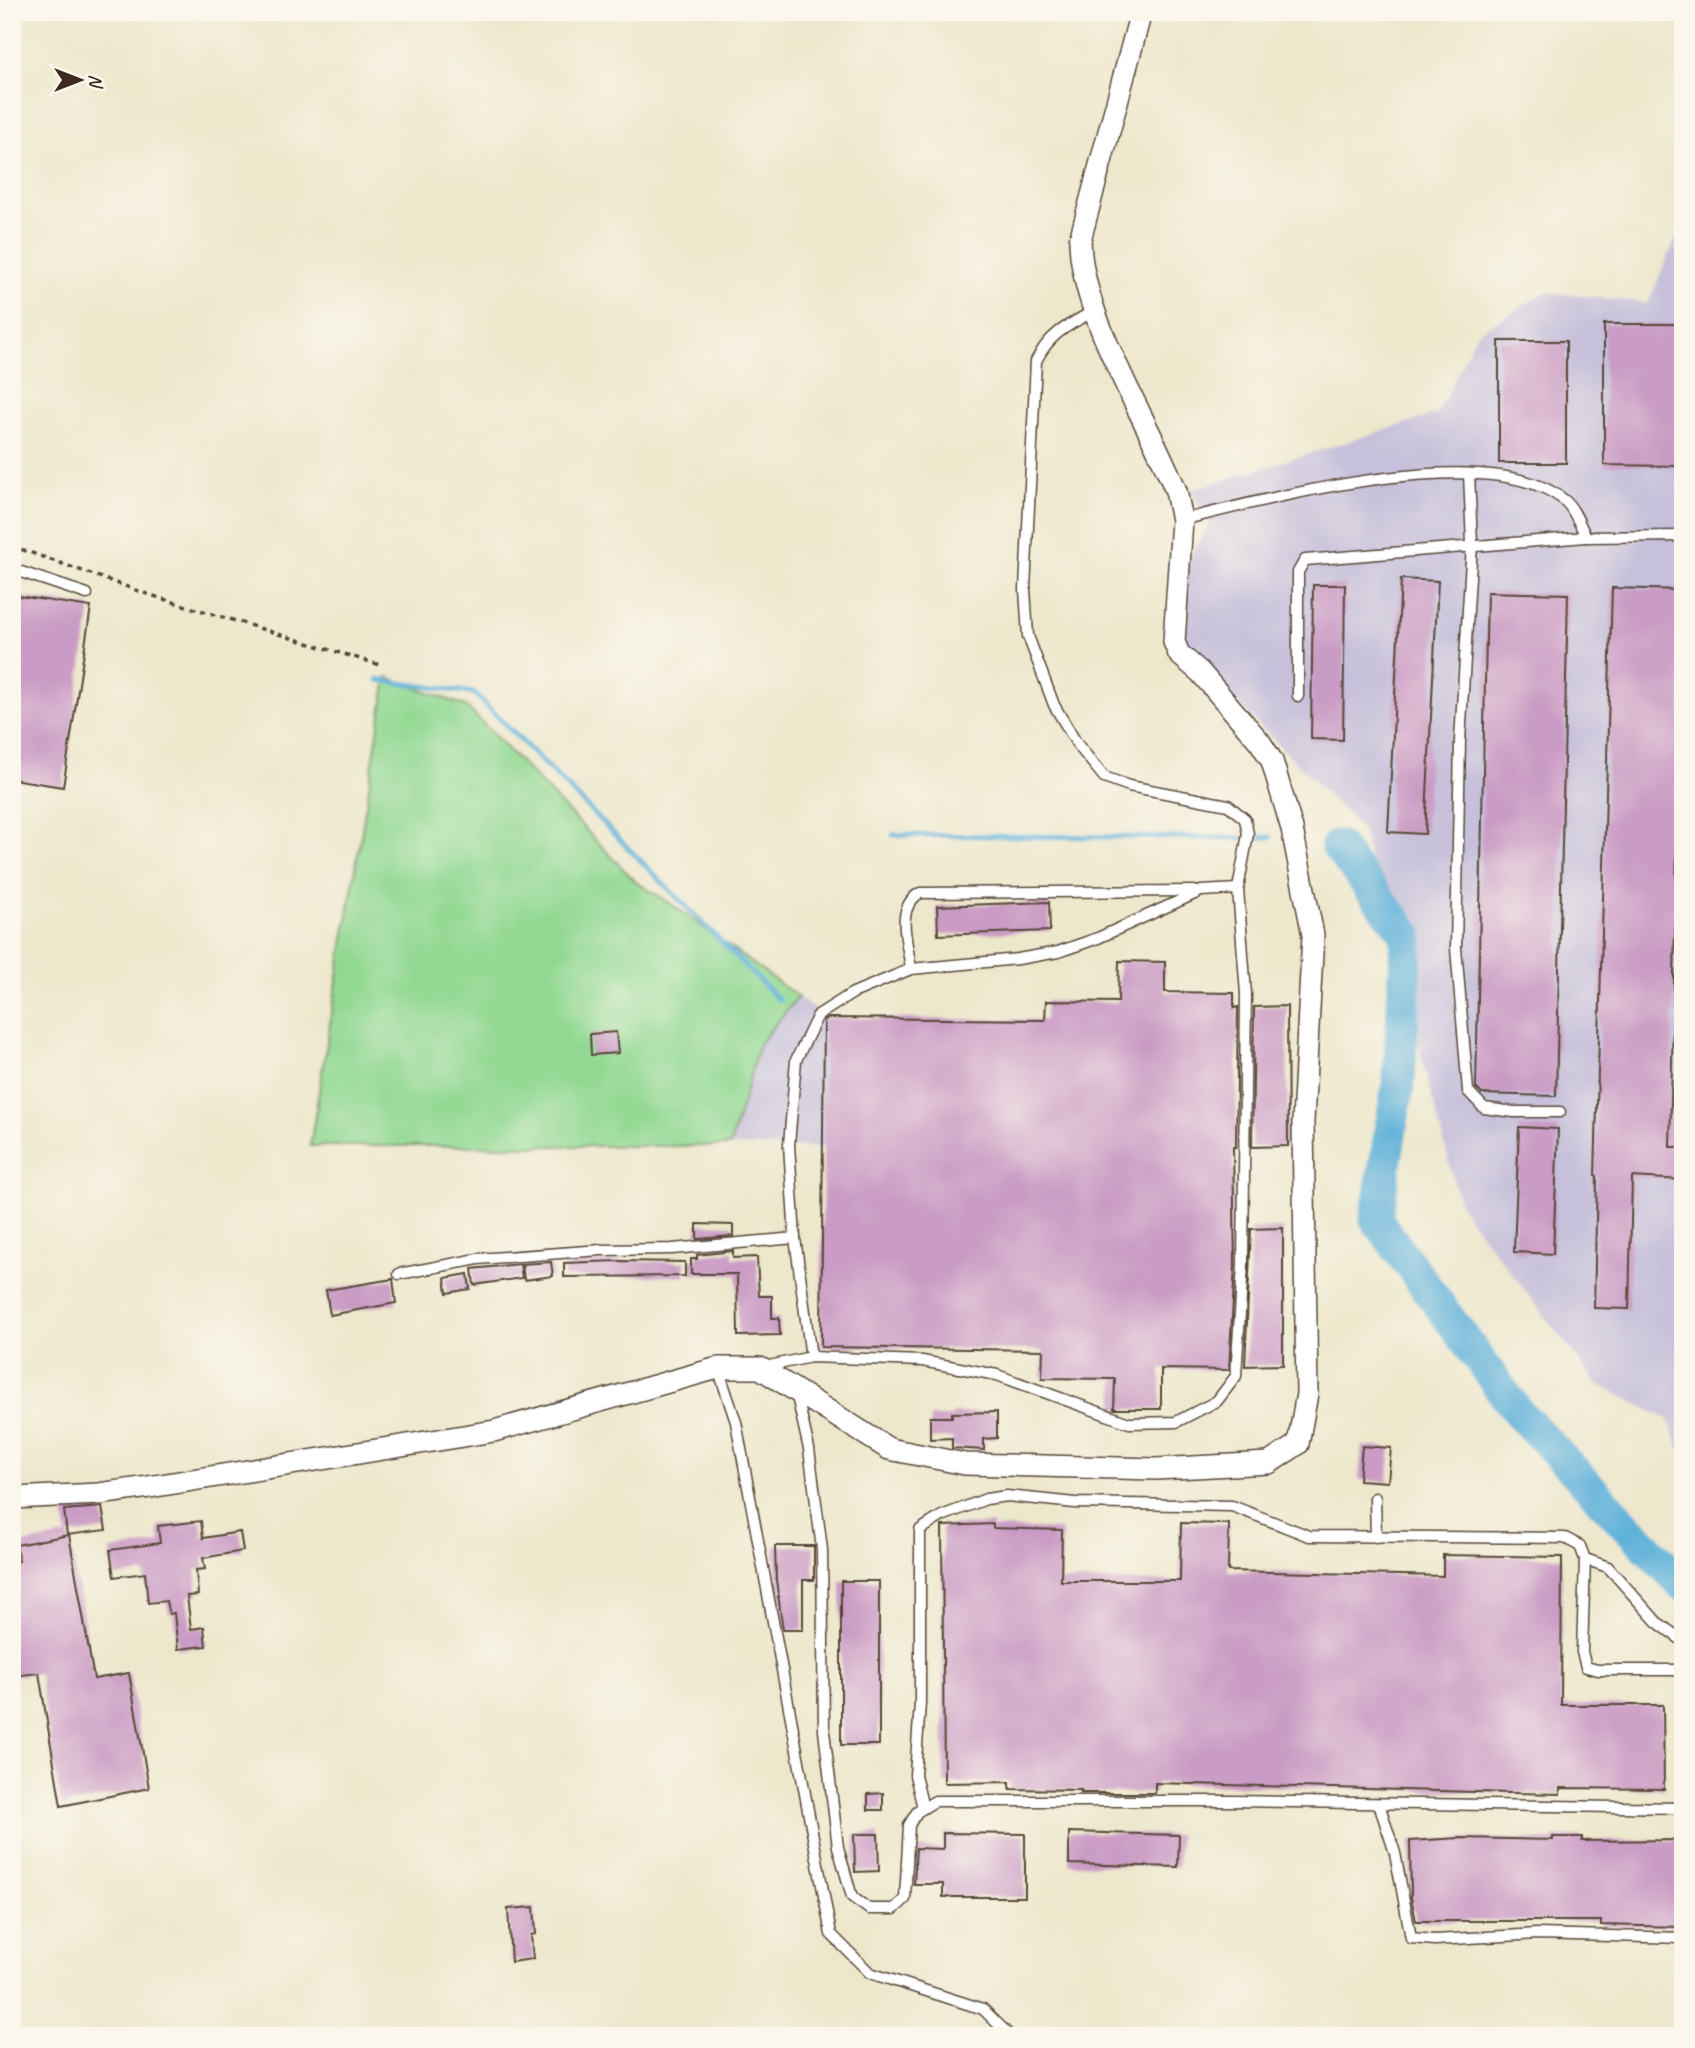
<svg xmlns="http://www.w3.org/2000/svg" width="1695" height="2048" font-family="Caveat,sans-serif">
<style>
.industrial{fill:#c6c0da}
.green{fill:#91d892;stroke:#668158;stroke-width:2}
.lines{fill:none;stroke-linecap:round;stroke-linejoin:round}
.stream{stroke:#5db0d9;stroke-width:5}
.river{stroke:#5db0d9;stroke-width:33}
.building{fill:#ca9bc4}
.service-casing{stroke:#564638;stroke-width:13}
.minor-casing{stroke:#564638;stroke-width:24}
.path{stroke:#564638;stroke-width:3.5;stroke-dasharray:5 5;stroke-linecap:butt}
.service{stroke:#fff;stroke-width:10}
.minor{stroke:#fff;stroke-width:21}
</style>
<rect width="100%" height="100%" fill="#fbf7ec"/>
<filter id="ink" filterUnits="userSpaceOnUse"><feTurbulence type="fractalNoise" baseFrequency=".0143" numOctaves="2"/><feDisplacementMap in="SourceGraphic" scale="14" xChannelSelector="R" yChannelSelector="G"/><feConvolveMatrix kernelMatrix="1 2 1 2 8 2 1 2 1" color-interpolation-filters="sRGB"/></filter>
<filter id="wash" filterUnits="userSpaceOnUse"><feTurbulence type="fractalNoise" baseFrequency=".00686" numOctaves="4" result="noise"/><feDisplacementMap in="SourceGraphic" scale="28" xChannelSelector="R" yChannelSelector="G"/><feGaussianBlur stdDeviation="1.57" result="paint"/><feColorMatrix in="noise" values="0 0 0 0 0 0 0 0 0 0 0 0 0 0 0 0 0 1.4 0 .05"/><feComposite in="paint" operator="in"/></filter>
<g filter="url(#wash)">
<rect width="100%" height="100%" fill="#ede7cc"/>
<!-- industrial -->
<g class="industrial">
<path d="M1683,222V1456L1667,1419L1597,1384L1461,1208L1362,830L1179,643L1187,562L1209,525L1191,490L1437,414L1477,333L1546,292L1648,303Z"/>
<path d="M798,997L997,1149L730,1146L759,1044Z"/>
</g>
<!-- green -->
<path class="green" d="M387,677L466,706L636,882L670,903L798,997L759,1044L730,1146H310Z"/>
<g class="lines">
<!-- stream -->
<g class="stream">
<path d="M378,680L474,693L779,1000"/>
<path d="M893,835L1241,838"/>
<path d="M1251,837H1271"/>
</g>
<!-- river -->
<path class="river" d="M1337,846L1407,935L1399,1079L1376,1219L1518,1412L1683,1585"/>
</g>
<g id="blocks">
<!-- building -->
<g class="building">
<path d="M1604,324H1681L1680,466L1604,465Z"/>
<rect x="1499" y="341" width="67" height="122"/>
<path d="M1401,579L1438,581L1425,834L1388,832Z"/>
<path d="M1313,585H1345L1343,740L1311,739Z"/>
<path d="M1612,588L1683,590L1670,1147H1683V1180L1632,1177L1629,1309L1594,1308L1597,1176L1595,1175Z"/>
<path d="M1487,592L1568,594L1556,1096L1482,1094L1476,1088Z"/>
<path d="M12,595L91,607L63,787L12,779Z"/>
<path d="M1049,902L1050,931L938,935L937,906Z"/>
<path d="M1119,961L1165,962V992L1234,993V1008L1238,1007L1236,1147H1233L1235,1265L1229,1370L1161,1369V1409H1114L1115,1379L1042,1378L1043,1350L821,1347L824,1020L828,1018L1045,1020L1046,1001L1118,1002Z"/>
<path d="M1287,1006L1288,1146L1252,1147L1254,1007Z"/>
<path d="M616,1032L618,1053L591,1055L590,1034Z"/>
<path d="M1519,1127L1558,1129L1553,1254L1514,1252Z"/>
<path d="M697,1224L733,1225V1236L697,1239Z"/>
<path d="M1283,1228V1365L1245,1366L1251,1229Z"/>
<path d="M733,1251V1258L757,1257L759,1296H772V1318H779L780,1335L738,1336L737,1274H691V1259H697V1255Z"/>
<path d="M618,1261L685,1262V1276L564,1277V1263Z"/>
<path d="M551,1262L553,1276L524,1280L522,1264Z"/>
<path d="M520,1264L522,1278L474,1285L472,1269Z"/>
<path d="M468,1274L470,1289L447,1293L445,1278Z"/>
<path d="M393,1279L396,1303L330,1315L326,1290Z"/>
<path d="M997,1412V1438L984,1439V1450L952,1448V1438L930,1439V1417H952V1413Z"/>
<path d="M1362,1446L1391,1448L1388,1482L1359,1480Z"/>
<path d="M102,1507L106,1530L67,1535L64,1510Z"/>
<path d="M201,1521L203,1538L240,1532L243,1551L203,1558L205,1569L196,1570L198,1595L187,1596L191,1629L204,1627L206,1646L178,1649L174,1613L169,1614L166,1601L148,1603L145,1573L114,1577L110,1550L160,1543L158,1526Z"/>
<path d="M1181,1523L1229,1524L1228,1571L1443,1576V1555L1562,1557L1561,1705H1663L1664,1789L1560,1788V1794L1511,1793L1155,1783V1793H1081V1790L1010,1789V1782L944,1783L942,1526L993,1524V1528L1062,1530L1061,1581H1180Z"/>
<path d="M69,1535L94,1679L129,1673L149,1788L61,1806L39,1673L12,1676V1562L19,1561L16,1545Z"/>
<path d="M775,1546H814V1580H803V1630H783L776,1580Z"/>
<rect x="841" y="1581" width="38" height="164"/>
<path d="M883,1793V1810H868V1794Z"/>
<path d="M1069,1832L1179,1835L1178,1867L1069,1864Z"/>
<path d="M943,1833L1025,1834V1897H943V1884H914L916,1848L943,1849Z"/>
<path d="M854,1834H878L879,1871L855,1872Z"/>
<path d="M1553,1837H1582V1841L1683,1840L1682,1927L1601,1925V1921H1416L1411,1897L1410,1841L1460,1838L1553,1840Z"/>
<path d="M534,1907L536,1934L531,1935L533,1959L511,1962L508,1909Z"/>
</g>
</g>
</g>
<g filter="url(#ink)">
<use href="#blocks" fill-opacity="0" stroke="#564638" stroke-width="2"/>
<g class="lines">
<!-- service casing -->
<g class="service-casing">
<g id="service">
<path d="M1469,474L1472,544L1460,740L1456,948L1468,1091L1484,1108L1514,1112H1560"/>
<path d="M1182,520C1271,498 1489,439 1564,500C1574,508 1580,525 1586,537L1683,536"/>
<path d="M12,569L87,594"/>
<path d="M1298,696V572L1305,560L1586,537"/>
<path d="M911,969C908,943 894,908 920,893L1194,891"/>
<path d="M399,1274L478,1259L601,1250L672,1249L795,1238"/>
<path d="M811,1357L795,1238L789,1145L796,1060L818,1015L853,993L911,969L1018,959L1058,952L1098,938L1201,891L1238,889"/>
<path d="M718,1368L736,1422L831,1934L870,1973L983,2009L1010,2036"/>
<path d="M760,1368L811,1357L922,1361L997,1375L1129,1423L1176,1422L1217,1401L1236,1376L1243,1265L1246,994L1238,889L1248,834L1245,819L1228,805L1129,786L1104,777L1077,744L1054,705L1028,636L1025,589L1036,361C1049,334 1068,325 1094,311"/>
<path d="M796,1392L809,1449L822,1549L824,1731L838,1847L852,1897L869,1909H894L905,1899L909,1825L917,1812L935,1801H1233L1683,1808"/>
<path d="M1375,1498L1376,1537"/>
<path d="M1585,1559L1608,1567L1657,1622L1683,1641"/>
<path d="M1379,1804L1395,1853L1411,1938L1435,1940L1537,1934L1683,1938"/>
<path d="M923,1808L915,1775L920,1703V1530L942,1516L986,1499L1007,1496L1075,1503L1232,1506L1309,1536L1565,1538L1580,1546L1585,1559L1582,1652L1586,1667L1598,1670H1683"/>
</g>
</g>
<!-- minor casing -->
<g class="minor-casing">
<path id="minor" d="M12,1498L99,1494L149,1487L494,1431L718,1368H760L889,1449L965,1464L1156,1469L1269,1463L1298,1444L1307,1394L1303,1121L1313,935L1292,829L1272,761L1260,742L1200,672L1179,654L1174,642L1182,520L1176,491C1147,417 1081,318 1080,240L1141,12"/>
</g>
<!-- path -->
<path class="path" d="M12,546L147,594L380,665"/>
<!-- service -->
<use href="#service" class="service"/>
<!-- minor -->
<use href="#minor" class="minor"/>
</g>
</g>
<!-- margin -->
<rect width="1695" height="2048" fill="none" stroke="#fbf7ec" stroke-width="42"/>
<!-- north arrow -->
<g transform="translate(80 80) rotate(90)" stroke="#fbf7ec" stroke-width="5" paint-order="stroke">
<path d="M0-5L12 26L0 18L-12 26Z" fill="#3b2a1e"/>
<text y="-10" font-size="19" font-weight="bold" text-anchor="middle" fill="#3b2a1e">N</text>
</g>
</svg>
